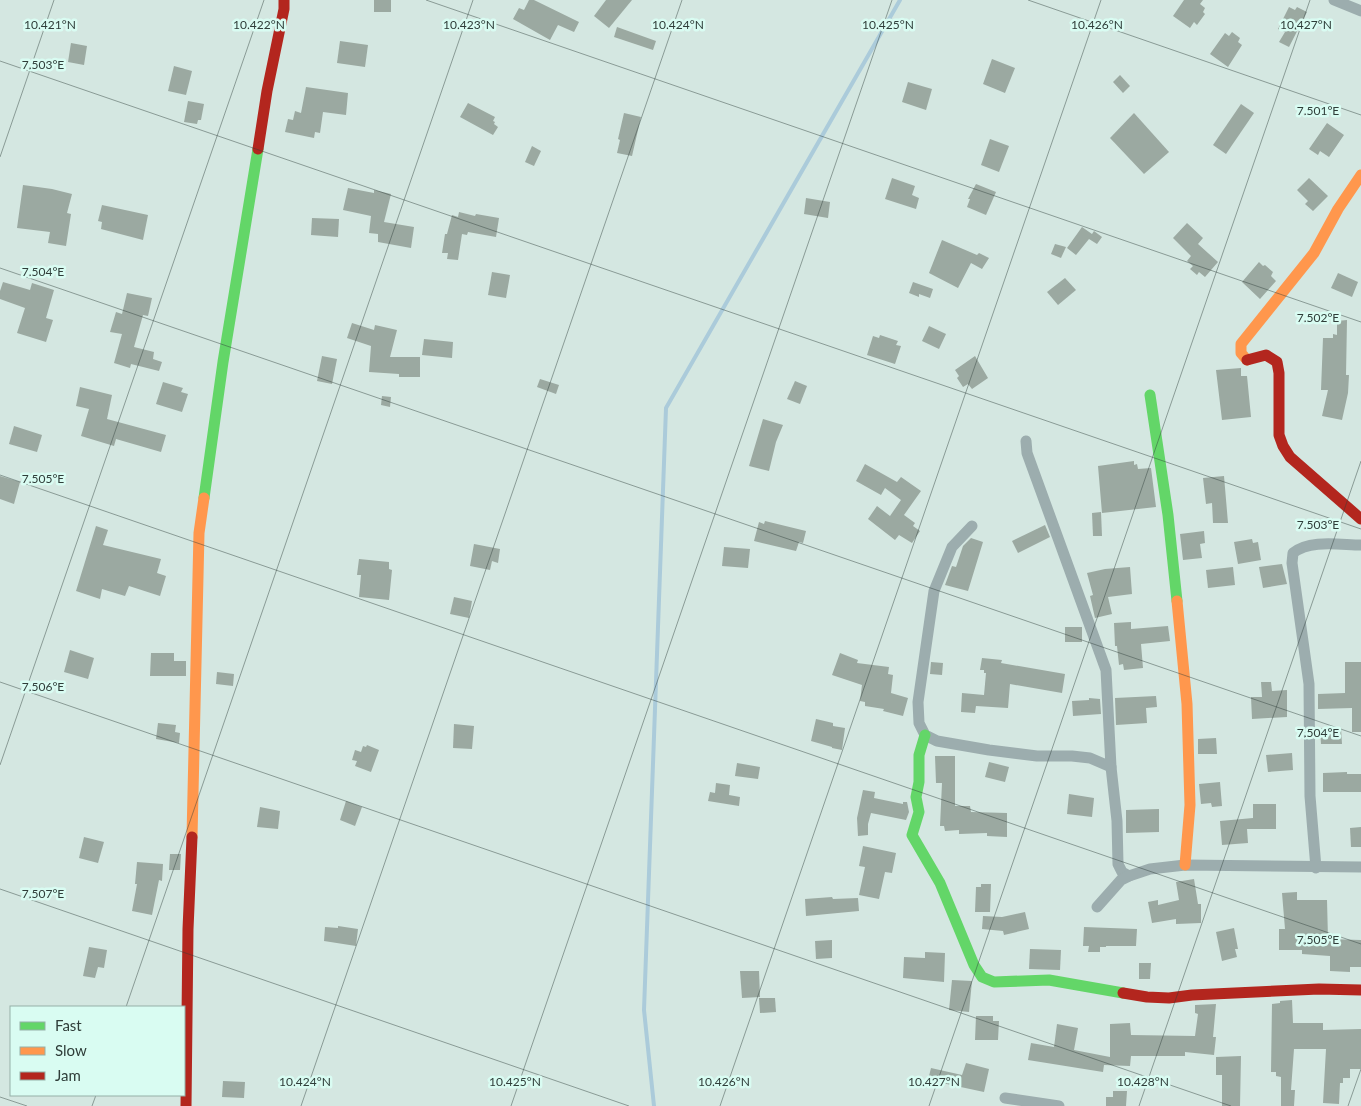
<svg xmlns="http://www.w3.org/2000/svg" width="1361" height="1106" font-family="Lato,sans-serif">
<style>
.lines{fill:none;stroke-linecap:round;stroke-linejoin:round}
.stream{stroke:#abcbda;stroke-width:4}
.building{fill:#9ba9a1}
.street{stroke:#9cadae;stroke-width:11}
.fast{stroke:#63d668;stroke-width:11}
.slow{stroke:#ff974d;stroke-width:11}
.jam{stroke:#b3261e;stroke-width:11}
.ticks{fill:none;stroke:#2f3d39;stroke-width:1;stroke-opacity:0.45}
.ticks-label{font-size:12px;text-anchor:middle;fill:#2f3d39;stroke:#d9fcf2;stroke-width:5;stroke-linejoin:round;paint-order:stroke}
</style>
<rect width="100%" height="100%" fill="#d4e7e1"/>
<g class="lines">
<!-- stream -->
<path class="stream" d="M654,1106L644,1010L666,408L900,0"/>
</g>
<!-- building -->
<g class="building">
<rect x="374" y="0" width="17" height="12"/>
<path d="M529,0H534L579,22L574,32L558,25L550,40L513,19L519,8L524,10Z"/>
<path d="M606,0H632L609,28L594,16Z"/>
<path d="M1184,0H1203L1200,4L1205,8L1203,12L1205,14L1197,25L1194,22L1190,28L1173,16Z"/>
<path d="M1289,7L1295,10L1297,7L1307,12L1289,47L1279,42L1285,32L1278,29Z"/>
<path d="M617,27L656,41L653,50L614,37Z"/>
<path d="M1232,32L1240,38L1238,42L1242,45L1228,67L1210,54L1225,33L1229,36Z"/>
<path d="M340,41L368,45L365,67L337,63Z"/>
<path d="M71,43L87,46L84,65L68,62Z"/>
<path d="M992,59L1015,68L1005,93L983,84Z"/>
<path d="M174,66L192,71L186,95L168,91Z"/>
<path d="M1120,75L1130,86L1123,93L1113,82Z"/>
<path d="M908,82L932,89L926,110L902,102Z"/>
<path d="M306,87L348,93L346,115L323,112L320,133L315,132L314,138L285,132L288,119L293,120L295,111L301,113Z"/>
<path d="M188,101L204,104L201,120H198L197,124L184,122Z"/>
<path d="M468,103L495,117L493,121L495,122L494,124L498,127L493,135L460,117Z"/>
<path d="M1241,104L1254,113L1226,154L1213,145Z"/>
<path d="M624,113L641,117L632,156L617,153L620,140L618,139Z"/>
<path d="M1134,113L1169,152L1144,174L1110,138Z"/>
<path d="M1327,123L1344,135L1329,157L1320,151L1318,155L1309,149Z"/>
<path d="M990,139L1009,146L999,172L981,165Z"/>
<path d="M532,146L541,151L534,166L525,162Z"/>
<path d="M892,178L915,186L912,195L919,198L916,209L885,199Z"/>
<path d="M1309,178L1328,196L1313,211L1305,204L1308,201L1297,190Z"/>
<path d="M976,184L996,192L986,215L967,207L970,199H968Z"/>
<path d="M23,185L52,189L72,194L67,213L71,214L66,246L48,243L50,232L17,228Z"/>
<path d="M348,188L374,193V190L391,194L384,222L414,227L411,248L378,242V234L369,233L371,216L343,210Z"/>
<path d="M806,198L830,202L828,218L804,214Z"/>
<path d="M102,205L148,215L143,240L101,229L102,222L98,221Z"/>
<path d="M459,212L475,216L476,214L499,218L496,237L468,232L467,235L462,234L458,260L447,259L448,253H442L445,234H447L452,215L458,217Z"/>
<path d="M312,218L339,219L338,237L311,235Z"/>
<path d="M1187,223L1203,238L1198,244L1218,262L1205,277L1199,272L1197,275L1190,269L1193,266L1187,261L1191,256L1173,238Z"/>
<path d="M1082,227L1092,234L1094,231L1102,237L1097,244L1089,239L1076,255L1067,248Z"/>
<path d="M942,240L977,255L979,253L989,258L982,269L971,263L958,288L929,273Z"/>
<path d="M1055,244L1066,247L1061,258L1051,254Z"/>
<path d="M1259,262L1263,266L1265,265L1273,272L1271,276L1276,281L1260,299L1242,282Z"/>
<path d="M492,272L510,275L506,298L488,295Z"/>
<path d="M1338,273L1358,282L1352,297L1331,288Z"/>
<path d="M1065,278L1076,290L1058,305L1047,292Z"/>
<path d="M3,282L30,290L32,283L54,290L46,318L53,320L46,342L17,333L25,308L0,299V291Z"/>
<path d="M913,282L933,289L930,298L919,294V297L909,293Z"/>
<path d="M127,293L152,298L148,316L143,315L134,347L154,352L153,359L162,362L159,371L131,364L130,368L114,363L122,334L110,332L116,312L122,314Z"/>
<path d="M1347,320L1346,375H1349L1348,393L1342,420L1322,416L1328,390H1321L1323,338H1333V334L1337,335V321Z"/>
<path d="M352,323L374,330L375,325L397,330L390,357H420V377H399V374L369,372L371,346L347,338Z"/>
<path d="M929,326L946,334L939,349L922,341Z"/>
<path d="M880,335L898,341L896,345L901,346L895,364L867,355L873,336L879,338Z"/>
<path d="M424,339L453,342L452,358L422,355Z"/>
<path d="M322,356L337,359L332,384L317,381Z"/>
<path d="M975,356L988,378L972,389L968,384L963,387L957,378L959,376L955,370Z"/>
<path d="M1241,368V376H1247L1251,417L1222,420L1216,370Z"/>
<path d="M540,379L559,385L556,394L537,387Z"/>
<path d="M795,381L807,386L800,404L787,399Z"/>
<path d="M163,382L183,388L181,392L188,394L182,412L156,404Z"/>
<path d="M80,387L112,395L107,419L166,435L161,452L116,439L114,446L81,436L89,409L76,406Z"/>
<path d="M382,396L391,397L390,407L381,405Z"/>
<path d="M763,419L783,425L776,442L769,471L749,466Z"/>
<path d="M14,426L42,435L37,452L9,444Z"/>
<path d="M1134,461V465L1137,464L1138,469L1151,468L1156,507L1102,513L1098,466Z"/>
<path d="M865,464L897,482L901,477L921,491L904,515L915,523L913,526L920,531L912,543L899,535L895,540L868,519L877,506L890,516L901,500L885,488L881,495L856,481Z"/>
<path d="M0,476L20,482L14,504L0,499Z"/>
<path d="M1224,476L1228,523H1213L1212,503L1206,504L1203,478Z"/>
<path d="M1101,512L1102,536H1093L1092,513Z"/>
<path d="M765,521L806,531L803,543L799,542L796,551L754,541L759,522L764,524Z"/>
<path d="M1045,525L1050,537L1018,553L1012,541Z"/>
<path d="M96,526L108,530L103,545L161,559L157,573L166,576L160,596L129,586L125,596L102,589L100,599L76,591Z"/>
<path d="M1204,531L1205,543L1200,544L1202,558L1183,560L1180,534Z"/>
<path d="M971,538L983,542L968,591L945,585L952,566L956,567L963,546Z"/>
<path d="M1252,539L1253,543L1258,542L1261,560L1238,564L1234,542Z"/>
<path d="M474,544L500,549L498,563L492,561L490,570L470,566Z"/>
<path d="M724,547L750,549L748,568L722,566Z"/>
<path d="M359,559L389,562V569L392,570L389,600L359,597L361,575H357Z"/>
<path d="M1282,564L1287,584L1263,588L1259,567Z"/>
<path d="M1130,567L1132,594L1108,597L1112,614L1095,618L1090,596L1093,595L1087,573L1105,569Z"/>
<path d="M1233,567L1235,585L1208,588L1206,570Z"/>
<path d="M454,597L472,601L469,618L450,614Z"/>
<path d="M1131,622V629L1168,626L1170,641L1141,644L1143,668L1124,670L1123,664L1119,665L1117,646H1115L1114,623Z"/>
<rect x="1065" y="627" width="17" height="15"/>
<path d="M70,650L94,658L88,679L64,672Z"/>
<path d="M151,653H174V661H186V676H150Z"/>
<path d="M840,653L858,660L857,663L889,667L888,674L893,675L891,693L908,698L903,716L883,711L884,709L865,706V702L860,701L862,685L832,675Z"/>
<path d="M982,658L1002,660L1001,663L1065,674L1062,693L1010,684L1008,708L976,706L975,713L961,712L962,693L984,695L986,673H984V670H980Z"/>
<path d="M931,662L943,663L942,675L930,674Z"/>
<path d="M1345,662H1361V732H1352V708L1318,709V694L1345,693Z"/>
<path d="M217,672L234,674L233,686L216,684Z"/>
<path d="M1261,682H1271L1272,691L1287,690V717L1252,719L1251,697H1262Z"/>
<path d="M1156,696L1157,707L1146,708L1147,723L1116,725L1115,698Z"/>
<path d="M1089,698L1100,699L1101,714L1073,716L1072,701L1089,700Z"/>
<path d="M816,719L833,723V726L845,728L842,750L832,748V747L811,741Z"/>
<path d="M158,723L176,725L175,732L180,733L179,743L156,739Z"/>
<path d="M454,724L474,726L472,749L453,748Z"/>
<path d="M1320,728H1341L1342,744H1321Z"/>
<path d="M1216,738L1217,754H1198V739Z"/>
<path d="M367,745L379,750L371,772L355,766L357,761L352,760L355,750L361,752L363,746L366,747Z"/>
<path d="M1292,753L1293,770L1268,772L1266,755Z"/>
<path d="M935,756H955V806H970L971,812L1007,813V837L987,836V833L959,834V830L945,831L944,826H940L942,783H936Z"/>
<path d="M989,762L1009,767L1005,782L985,777Z"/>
<path d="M737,763L760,767L758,779L735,776Z"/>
<path d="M1347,772V774H1361V792H1323V773Z"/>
<path d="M1220,782L1222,806L1212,807L1211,803L1201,804L1199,784Z"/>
<path d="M716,783L730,785L729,795L740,797L739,806L708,801L710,792L715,793Z"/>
<path d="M863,790L875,792L874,798L903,804V802H907L909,812L906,820L871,813L868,824V835L858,836L857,818Z"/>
<path d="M1069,794L1094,798L1092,817L1067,814Z"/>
<path d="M346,801L362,807L355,826L340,820Z"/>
<path d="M1253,804H1276V829H1247L1248,843L1222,845L1220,821L1253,818Z"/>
<path d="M260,807L280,811L278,829L257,827Z"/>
<path d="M1159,809V832L1126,833V810Z"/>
<path d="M1361,827V847H1351L1350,828Z"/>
<path d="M84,837L104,842L98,863L79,858Z"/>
<path d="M863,846L896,853L892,873L885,872L879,899L859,895L865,867L859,866Z"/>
<path d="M170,854H181L180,870H169Z"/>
<path d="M137,862L163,864L162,881L159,880L152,915L132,911L137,884H135Z"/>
<path d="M1194,879L1198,904H1201V923L1176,924V919L1152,923L1148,902L1158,900V905L1179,900L1176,882Z"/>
<path d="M981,884H991L990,912H975L976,887H981Z"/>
<path d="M1297,892V900H1327L1328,939L1361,940V967H1350V972L1330,971V956L1302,954V950H1279V929H1285L1282,893Z"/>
<path d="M832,897L833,899L858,898L859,911L806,916L805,899Z"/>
<path d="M1025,912L1029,929L1004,935L1003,931L982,929L983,916L1002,917Z"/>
<path d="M338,926L358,929L356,946L324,941L325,927L338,928Z"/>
<path d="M1084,927L1137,929L1136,946H1106V947H1100V952H1088L1089,946H1083Z"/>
<path d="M1234,928L1238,949H1235L1237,957L1222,961L1216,932Z"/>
<path d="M832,940V958L816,959L815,941Z"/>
<path d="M89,947L107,950L104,968L98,967L95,978L83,976Z"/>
<path d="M1030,949L1061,950L1060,970L1029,969Z"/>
<path d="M925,952L945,953L944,982L903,978L904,957L925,958Z"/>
<path d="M1139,963H1151L1150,979H1139Z"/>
<path d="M740,971H759L760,997L742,998Z"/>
<path d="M952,980L972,981L969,1012L949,1010Z"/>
<path d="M759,998H775L776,1012L760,1013Z"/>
<path d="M1292,1000L1293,1023H1323V1030L1361,1029V1069H1350V1078H1343V1083H1340L1339,1104L1323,1103L1326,1049H1294L1291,1090H1295L1294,1106H1281V1077L1276,1076V1072H1271L1272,1004L1280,1003V1001Z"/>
<path d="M1216,1004L1213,1037H1216L1214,1055L1185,1052V1056H1131L1130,1066L1104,1065L1103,1072L1028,1060L1031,1043L1054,1047L1057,1024L1078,1028L1074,1050L1110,1057V1024L1130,1023L1131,1035L1195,1036L1198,1014L1195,1013V1005Z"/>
<path d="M976,1016H993V1021H999L998,1040H975Z"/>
<path d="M1241,1056L1240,1106H1222V1075H1216V1057Z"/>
<path d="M966,1063L989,1069L984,1092L928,1080L931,1068L962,1075Z"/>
<path d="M223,1081L245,1082L244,1098L222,1097Z"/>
<path d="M1113,1091H1127L1126,1106H1106V1097H1113Z"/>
</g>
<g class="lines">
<!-- street -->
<g class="street">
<path d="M1334,0L1361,11"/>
<path d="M1026,441L1027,453L1106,670L1111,767L1117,821L1118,864L1122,872L1129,876"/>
<path d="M972,526L952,547L934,591L918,702L919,723L925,735L937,741L989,750L1037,756H1072L1090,758L1111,767"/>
<path d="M1316,868L1310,796L1309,684L1292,563L1293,553C1310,539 1341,545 1361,545"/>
<path d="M1097,907L1121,880L1129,876L1150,869L1185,865L1361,867"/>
<path d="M1005,1098L1059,1106"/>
</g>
<!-- fast -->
<g class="fast">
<path d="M1150,395L1168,515L1177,601"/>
<path d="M204,498L223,362L258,149"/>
<path d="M925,735L919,755V782L916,797L919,812L912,835L940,883L974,965L982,977L994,982L1049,980L1123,993"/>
</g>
<!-- slow -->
<g class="slow">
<path d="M1247,360L1241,353V344L1314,253L1338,209L1361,175"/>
<path d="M1177,601L1187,704L1190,805L1185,865"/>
<path d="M192,837L199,533L204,498"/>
</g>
<!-- jam -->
<g class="jam">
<path d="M258,149L267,91L284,9V0"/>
<path d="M1247,360L1266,355L1277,362L1279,373V435L1283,446L1290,457L1361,519"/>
<path d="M1123,993L1147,997L1169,998L1192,995L1319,989L1361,990"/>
<path d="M186,1106L188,929L192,837"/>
</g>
</g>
<!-- ticks -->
<path class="ticks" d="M426,0L1361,322M1028,0L1361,115M0,61L1361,529M0,157L54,0M0,268L1361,736M0,475L1361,944M0,682L1231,1106M0,765L264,0M0,889L629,1106M126,1007L473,0M0,1097L27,1106M92,1106L96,1095M301,1106L682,0M511,1106L892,0M720,1106L1101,0M929,1106L1310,0M1139,1106L1361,461M1348,1106L1361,1069"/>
<g class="ticks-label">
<text x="259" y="29">10.422°N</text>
<text x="1306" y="29">10.427°N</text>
<text x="50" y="29">10.421°N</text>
<text x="469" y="29">10.423°N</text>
<text x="678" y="29">10.424°N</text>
<text x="888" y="29">10.425°N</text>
<text x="1097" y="29">10.426°N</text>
<text x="43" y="69">7.503°E</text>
<text x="1318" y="115">7.501°E</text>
<text x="43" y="276">7.504°E</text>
<text x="1318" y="322">7.502°E</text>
<text x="43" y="483">7.505°E</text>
<text x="1318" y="529">7.503°E</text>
<text x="43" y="691">7.506°E</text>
<text x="1318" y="737">7.504°E</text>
<text x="43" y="898">7.507°E</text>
<text x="1318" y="944">7.505°E</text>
<text x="305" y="1086">10.424°N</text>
<text x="515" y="1086">10.425°N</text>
<text x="724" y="1086">10.426°N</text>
<text x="934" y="1086">10.427°N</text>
<text x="1143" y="1086">10.428°N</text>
</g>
<!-- legend -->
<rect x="10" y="1006" width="175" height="90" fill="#d9fcf2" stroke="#95b0a8"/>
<rect x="20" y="1022" width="25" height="8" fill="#63d668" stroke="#95b0a8"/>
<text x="55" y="1031" font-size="15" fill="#2f3d39">Fast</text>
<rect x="20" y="1047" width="25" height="8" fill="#ff974d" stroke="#95b0a8"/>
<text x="55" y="1056" font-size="15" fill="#2f3d39">Slow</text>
<rect x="20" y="1072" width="25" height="8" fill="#b3261e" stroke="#95b0a8"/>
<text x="55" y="1081" font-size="15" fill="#2f3d39">Jam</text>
</svg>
